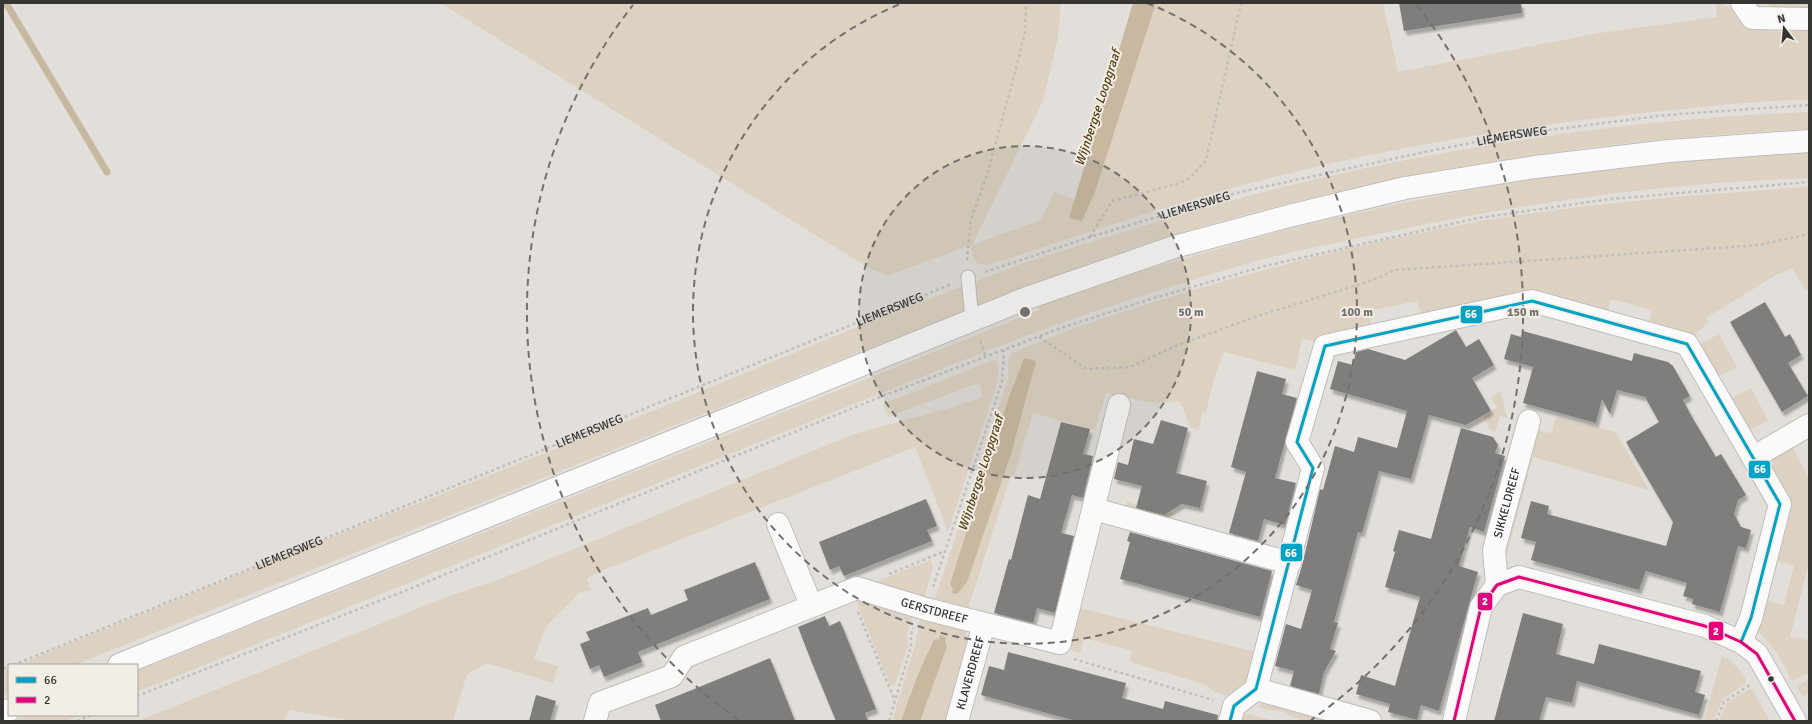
<svg xmlns="http://www.w3.org/2000/svg" width="1812" height="724" font-family="Signika,sans-serif">
<style>
.green{fill:#ddd2c1}
.water{fill:#c8b89f}
.lines{fill:none;stroke-linecap:round;stroke-linejoin:round}
.stream{stroke:#c8b89f;stroke-width:7}
.building{fill:#807e7b;filter:url(#shadow)}
.lane-casing{stroke:#bfbdba;stroke-width:15}
.street-casing{stroke:#bfbdba;stroke-width:24}
.secondary-casing{stroke:#bfbdba;stroke-width:24}
.path{stroke:#c0bfbd;stroke-width:2.5;stroke-dasharray:3 3;stroke-linecap:butt}
.lane{stroke:#fbfafa;stroke-width:13}
.street{stroke:#fbfafa;stroke-width:22}
.secondary{stroke:#fbfafa;stroke-width:22}
.bus-1-casing{stroke:#f2ede5;stroke-width:6}
.bus-2-casing{stroke:#f2ede5;stroke-width:6}
.bus-1{stroke:#03a3c6;stroke-width:3}
.bus-2{stroke:#e5007d;stroke-width:3}
.ring{fill:none;stroke:#73706d;stroke-width:2;stroke-dasharray:7 5}
.bus-dot{fill:#373532;stroke:#f2ede5;stroke-width:1.5}
.labels{text-anchor:middle;dominant-baseline:central;stroke-width:4;stroke-linejoin:round;paint-order:stroke}
.street-label{font-size:12px;fill:#373532;stroke:#f2ede5}
.water-label{font-size:13px;font-style:italic;fill:#543d12;stroke:#f2ede5}
.centre{fill:#73706d;stroke:#f2ede5;stroke-width:2}
.ring-label{font-size:12px;text-anchor:middle;font-weight:bold;fill:#73706d;stroke:#f2ede5;stroke-width:4;stroke-linejoin:round;paint-order:stroke}
.line-badge{stroke:#f2ede5;stroke-width:1.5}
.badge-label{font-size:11px;text-anchor:middle;font-weight:bold;fill:#fff}
</style>
<defs>
<filter id="shadow"><feDropShadow dx="2.5" dy="4.5" stdDeviation="1" flood-color="#0004"/></filter>
</defs>
<rect width="100%" height="100%" fill="#e2dfdb"/>
<!-- green -->
<g class="green">
<path d="M440,3H1061L1058,38L1043,101L972,245L1041,220L1054,192L1075,199L1069,217L1082,221L1095,192L1156,3H1383L1398,72L1599,33L1717,17L1715,3C1739,6 1735,18 1751,26C1766,33 1792,31 1809,31V100C1757,100 1705,107 1653,112C1537,124 1421,142 1307,169C1199,194 1093,231 988,265C973,265 971,258 971,245L887,276L883,273L872,270Z"/>
<path d="M1766,3H1809V7H1773Z"/>
<path d="M1809,112V129C1582,139 1358,176 1142,245C1087,263 1033,285 979,306C876,345 774,386 671,427C472,507 273,584 75,665H17L279,558L655,410L869,322L1026,262L1058,252C1134,229 1210,205 1287,186C1458,145 1633,119 1809,112Z"/>
<path d="M1809,152V178C1661,183 1513,204 1368,236C1336,243 1303,249 1272,257C1191,279 1109,305 1031,334C988,350 946,367 904,384L137,692V671L1039,310L1040,305L1144,270L1292,228L1402,203L1501,184L1612,167Z"/>
<path d="M1809,187V288L1805,290L1792,268L1776,275L1706,318L1709,322L1691,337L1648,325L1652,310L1611,299L1607,313L1534,293L1421,315L1417,301L1368,311L1371,325L1318,337L1317,342L1302,339L1295,370L1224,352L1214,379L1206,413L1202,412L1199,430L1190,427L1180,401C1151,406 1134,399 1106,393L1095,430L1033,413L1014,476L1011,475L968,609L935,599L1008,379V361L1012,353C1038,343 1065,331 1092,322C1210,283 1332,249 1454,226C1571,204 1690,195 1809,187Z"/>
<path d="M1719,334L1737,367L1715,378L1698,345Z"/>
<path d="M993,360L997,361L999,370L997,384L948,532L915,447L606,569L587,578L591,591L580,592L545,628L534,659L558,666L553,683L486,663L467,674L453,721H352L290,710L284,721H138L449,596L498,580L854,434L950,408L982,397L981,388L978,383L888,417L883,404Z"/>
<path d="M1751,388L1768,420L1747,432L1729,399Z"/>
<path d="M1501,391L1507,418L1500,416L1495,432L1491,431L1483,416L1497,408L1491,397Z"/>
<path d="M1555,417L1616,432L1649,490L1533,457L1506,557L1503,555L1534,430L1552,433Z"/>
<path d="M1791,444L1809,479V563L1790,637L1809,640V673L1792,681L1777,653L1759,632L1758,627L1764,600L1784,605L1794,565L1775,560L1768,464L1771,457Z"/>
<path d="M1127,502L1176,514L1165,518L1125,507Z"/>
<path d="M930,560L933,566L923,602L875,582Z"/>
<path d="M855,598L913,616L907,635L908,646L895,685H890Z"/>
<path d="M1080,608L1256,652L1246,684L1228,696L1215,692L1204,684L1130,662L1132,651L1084,638L1080,653L1072,651L1070,648Z"/>
<path d="M924,615L963,628L969,639L949,721H920L947,647L939,639L911,690L901,721H892L915,645L920,619Z"/>
<path d="M1722,656C1734,662 1741,670 1747,682L1723,699L1713,721H1704Z"/>
<path d="M9,668V692L3,694V671Z"/>
<path d="M1809,679V693L1802,697L1797,686Z"/>
<path d="M1751,688L1770,721H1719L1727,703Z"/>
<path d="M1263,704H1277L1340,721H1302L1283,712L1259,708V705Z"/>
<path d="M1244,713L1270,720L1271,721H1242Z"/>
<path d="M29,715H80L66,721H14Z"/>
</g>
<!-- water -->
<g class="water">
<path d="M1133,3H1156L1095,192L1082,221L1069,218Z"/>
<path d="M1024,358L1036,361L1011,454L967,582L957,594L952,593L953,589L950,584L1008,400Z"/>
<path d="M940,635L946,637L945,642L947,647L920,721H901C910,693 921,666 934,640L939,639Z"/>
</g>
<g class="lines">
<!-- stream -->
<path class="stream" d="M6,3L107,172"/>
</g>
<!-- building -->
<g class="building">
<path d="M1399,3H1521L1522,13L1404,31Z"/>
<path d="M1765,302L1785,337L1790,334L1801,355L1788,363L1808,396L1782,412L1730,322Z"/>
<path d="M1456,330L1466,347L1479,339L1494,365L1472,378L1491,411L1466,425L1429,415L1411,479L1379,471L1362,533L1358,532L1334,622L1338,623L1330,649L1336,651L1324,672L1319,694L1290,686L1294,671L1275,666L1286,624L1301,629L1312,590L1296,585L1302,566L1320,489L1323,490L1335,446L1354,452L1358,437L1397,448L1407,411L1330,389L1338,361L1353,365L1356,352L1368,349L1405,360Z"/>
<path d="M1523,331L1632,361L1634,353L1668,362L1673,366L1690,396L1683,400L1692,417L1716,457L1721,454L1746,495L1738,500L1734,514L1741,527L1751,530L1746,548L1738,546L1720,612L1692,604L1693,599L1683,596L1687,583L1646,571L1639,590L1531,560L1536,542L1521,538L1531,501L1549,506L1547,514L1666,546L1673,522L1626,442L1659,422L1645,397L1617,390L1610,414L1602,399L1596,423L1523,403L1533,367L1504,359L1511,334L1521,337Z"/>
<path d="M1257,371L1286,379L1282,394L1297,398L1275,478L1296,483L1285,525L1264,519L1258,541L1229,533L1246,472L1231,467Z"/>
<path d="M1161,420L1188,428L1176,473L1207,481L1200,508L1182,504L1164,515L1136,508L1142,486L1114,479L1118,462L1128,465L1134,439L1153,444Z"/>
<path d="M1061,422L1090,429L1083,454L1093,456L1083,498L1072,495L1061,533L1074,536L1055,613L1037,608L1033,623L994,613L1009,559L1011,560L1028,495L1040,499Z"/>
<path d="M1461,428L1493,437L1498,445L1495,453L1505,456L1484,532L1470,527L1459,566L1478,572L1439,711L1421,705L1417,720L1388,712L1390,704L1356,694L1361,675L1395,686L1420,597L1385,587L1395,552L1393,551L1399,530L1431,539Z"/>
<path d="M926,499L937,526L927,530L932,541L844,576L839,566L830,570L819,542Z"/>
<path d="M1130,532L1272,571L1260,617L1120,579L1130,542L1127,541Z"/>
<path d="M755,562L770,599L638,652L642,662L604,677L599,665L590,669L580,644L590,640L586,632L648,608L651,615L688,600L684,590Z"/>
<path d="M1523,613L1563,624L1556,654L1594,664L1599,644L1701,671L1695,692L1705,695L1699,715L1577,681L1572,703L1546,697L1539,721H1494Z"/>
<path d="M825,616L829,626L840,621L876,709L865,713L868,721H836L812,663L798,627Z"/>
<path d="M1008,652L1126,683L1122,698L1163,709L1165,701L1218,715L1217,721H1076L981,695L989,666L1004,670Z"/>
<path d="M770,658L795,721H661L655,705Z"/>
<path d="M536,695L556,701L550,721H529Z"/>
</g>
<g class="lines">
<!-- lane casing -->
<g class="lane-casing">
<path id="lane" d="M968,277L972,320"/>
</g>
<!-- street casing -->
<g class="street-casing">
<g id="street">
<path d="M1742,3L1752,18L1809,19"/>
<path d="M1754,457L1809,425"/>
<path d="M1094,509L1290,563"/>
<path d="M778,524L811,605"/>
<path id="s3" d="M1497,585L1494,550L1529,421"/>
<path d="M1256,689L1370,721"/>
<path id="s4" d="M595,721L600,703L672,676L684,657L857,588L926,609L1060,643L1119,405"/>
<path id="s5" d="M957,721L984,624"/>
<path d="M1230,721L1234,706L1256,689L1313,468L1297,442L1325,346L1532,301L1687,344L1780,504L1751,618L1741,642"/>
<path d="M1454,721L1481,607L1497,585L1519,577L1705,626L1741,642L1757,654L1795,721"/>
</g>
</g>
<!-- secondary casing -->
<g class="secondary-casing">
<g id="secondary">
<path d="M119,665L1027,298L1174,247L1289,216L1405,188L1535,167L1669,151L1809,141"/>
<path d="M3,712L9,710"/>
</g>
</g>
<!-- path -->
<g class="path">
<path d="M1090,237L1112,201L1177,184L1190,178L1206,160L1241,3"/>
<path d="M967,260L971,219L986,178L1015,72L1025,32L1026,3"/>
<path id="s1" d="M985,272L1090,237L1240,192L1434,150L1518,134L1666,115L1809,105"/>
<path d="M1039,337L1087,369L1130,367L1178,345L1255,317L1367,282L1396,270L1759,245L1809,234"/>
<path d="M980,341L986,357"/>
<path d="M889,574L945,551"/>
<path d="M933,587L1002,382L1004,350"/>
<path d="M858,612L895,701"/>
<path d="M1074,659L1213,700"/>
<path id="s2" d="M13,665L952,284"/>
<path d="M3,669L9,666"/>
<path d="M137,696L397,594L885,395L1061,328L1154,298L1265,266L1478,218L1610,199L1809,182"/>
<path d="M77,721L92,715"/>
<path d="M889,721L911,647V636L913,628"/>
<path d="M1716,721L1724,702L1750,685"/>
</g>
<!-- lane -->
<use href="#lane" class="lane"/>
<!-- street -->
<use href="#street" class="street"/>
<!-- secondary -->
<use href="#secondary" class="secondary"/>
<!-- bus-1 casing -->
<g class="bus-1-casing">
<path id="bus-1" d="M1230,721L1234,706L1256,689L1313,468L1297,442L1325,346L1532,301L1687,344L1780,504L1751,618L1741,642"/>
</g>
<!-- bus-2 casing -->
<g class="bus-2-casing">
<path id="bus-2" d="M1454,721L1481,607L1497,585L1519,577L1705,626L1741,642L1757,654L1795,721"/>
</g>
<!-- bus-1 -->
<use href="#bus-1" class="bus-1"/>
<!-- bus-2 -->
<use href="#bus-2" class="bus-2"/>
</g>
<!-- distance rings -->
<circle cx="1025" cy="312" r="166" fill="#73706d" fill-opacity=".12"/>
<g class="ring">
<circle cx="1025" cy="312" r="166"/>
<path d="M1147 3A332 332 0 1 1 903 3"/>
<path d="M739 720A498 498 0 0 1 633 5M1417 5A498 498 0 0 1 1311 720"/>
</g>
<!-- markers -->
<circle class="bus-dot" cx="1771" cy="679" r="3.5"/>
<g class="labels">
<!-- street labels -->
<g class="street-label">
<text stroke="none"><textPath href="#s1" startOffset="545">LIEMERSWEG</textPath></text>
<text stroke="none"><textPath href="#s1" startOffset="221">LIEMERSWEG</textPath></text>
<text stroke="none"><textPath href="#s2" startOffset="946">LIEMERSWEG</textPath></text>
<text stroke="none"><textPath href="#s2" startOffset="622">LIEMERSWEG</textPath></text>
<text stroke="none"><textPath href="#s3" startOffset="84">SIKKELDREEF</textPath></text>
<text stroke="none"><textPath href="#s2" startOffset="298">LIEMERSWEG</textPath></text>
<text stroke="none"><textPath href="#s4" startOffset="385">GERSTDREEF</textPath></text>
<text stroke="none"><textPath href="#s5" startOffset="50">KLAVERDREEF</textPath></text>
</g>
<!-- water labels -->
<g class="water-label">
<text transform="translate(1098 108) rotate(-72)">Wijnbergse Loopgraaf</text>
<text transform="translate(981 473) rotate(-72)">Wijnbergse Loopgraaf</text>
</g>
</g>
<circle cx="1025" cy="312" r="6" class="centre"/>
<g class="ring-label">
<text x="1191" y="316">50 m</text>
<text x="1357" y="316">100 m</text>
<text x="1523" y="316">150 m</text>
</g>
<g class="line-badge">
<rect x="1460" y="305" width="23" height="19" rx="4" fill="#03a3c6"/>
<rect x="1748" y="460" width="23" height="19" rx="4" fill="#03a3c6"/>
<rect x="1280" y="543" width="23" height="19" rx="4" fill="#03a3c6"/>
<rect x="1477" y="592" width="16" height="19" rx="4" fill="#e5007d"/>
<rect x="1708" y="621" width="16" height="20" rx="4" fill="#e5007d"/>
</g>
<g class="badge-label">
<text x="1471" y="318">66</text>
<text x="1760" y="473">66</text>
<text x="1291" y="557">66</text>
<text x="1485" y="605">2</text>
<text x="1716" y="635">2</text>
</g>
<!-- border -->
<rect width="1812" height="724" fill="none" stroke="#373532" stroke-width="8"/>
<!-- legend -->
<rect x="8" y="664" width="130" height="52" fill="#f2ede5" stroke="#a7a39d"/>
<rect x="16" y="677" width="20" height="6" fill="#03a3c6" stroke="#a7a39d"/>
<text x="44" y="684" font-size="12" fill="#373532">66</text>
<rect x="16" y="697" width="20" height="6" fill="#e5007d" stroke="#a7a39d"/>
<text x="44" y="704" font-size="12" fill="#373532">2</text>
<!-- north arrow -->
<g transform="translate(1784 28) rotate(344)" stroke="#f2ede5" stroke-width="3" paint-order="stroke">
<path d="M0-3L7 15L0 10L-7 15Z" fill="#373532"/>
<text y="-6" font-size="11" font-weight="bold" text-anchor="middle" fill="#373532">N</text>
</g>
</svg>
